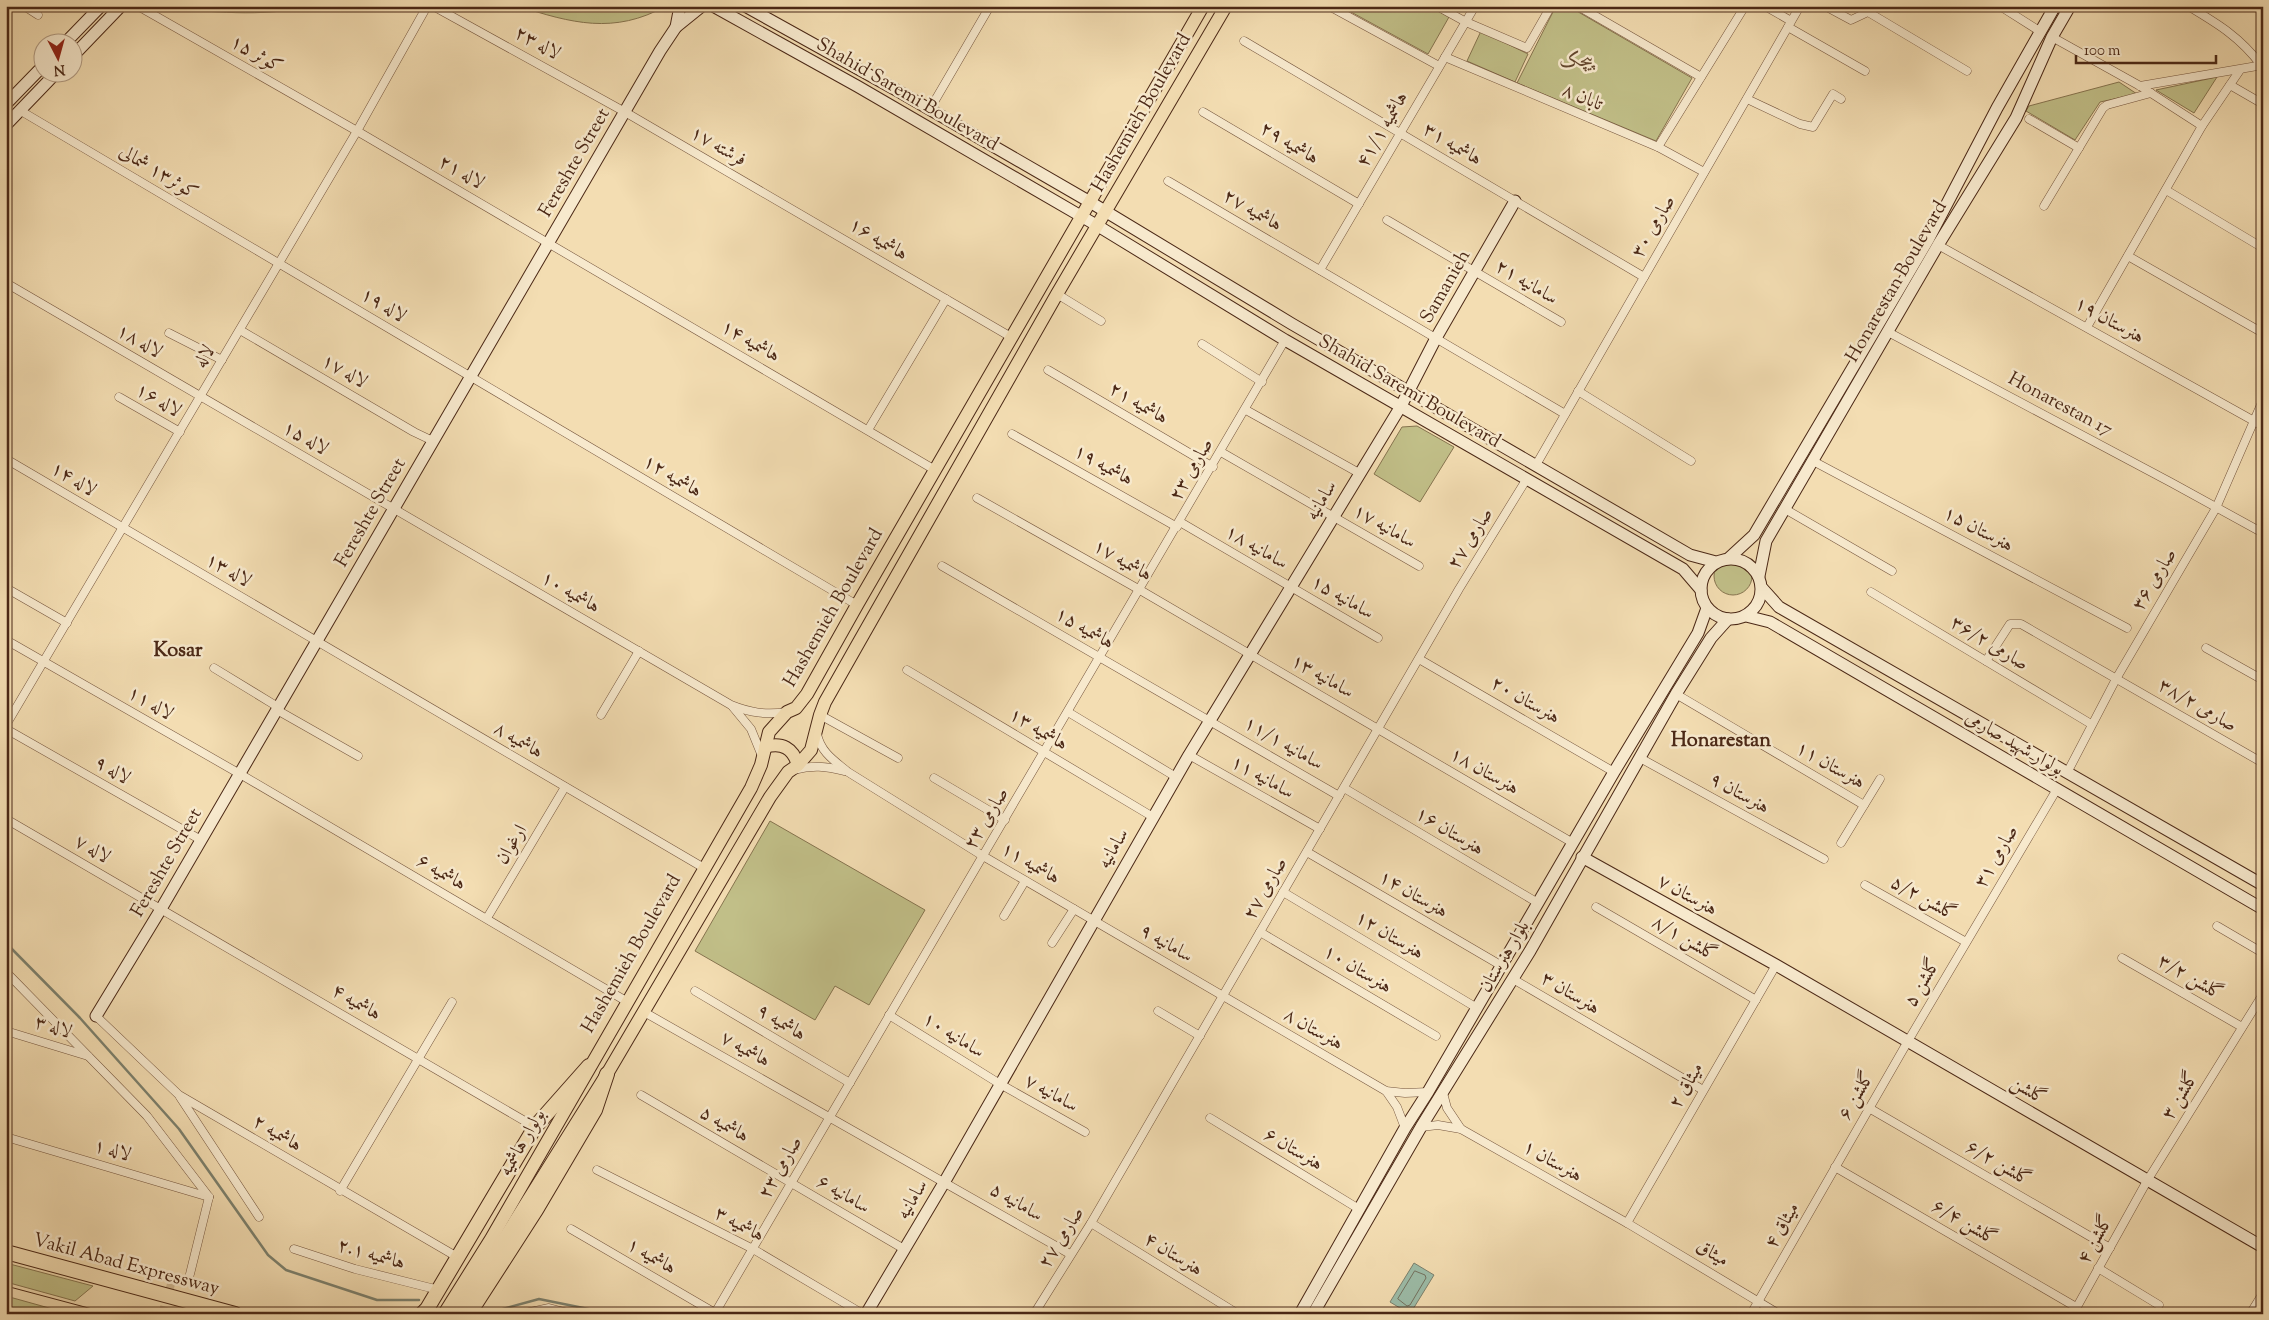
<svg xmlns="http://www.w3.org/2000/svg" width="2269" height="1320" font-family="'Sorts Mill Goudy',Amiri,serif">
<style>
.green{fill:#c1bf88;stroke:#86744f}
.water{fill:#9cbca8;stroke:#7c816e}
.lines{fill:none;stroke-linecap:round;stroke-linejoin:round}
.shore{stroke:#74725f;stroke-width:1}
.stream{stroke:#7c816e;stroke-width:2.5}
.street-tunnel{stroke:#d1b993;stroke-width:8;stroke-dasharray:8 4;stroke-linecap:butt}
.street-casing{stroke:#75553d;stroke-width:9}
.secondary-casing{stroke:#4b2816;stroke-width:13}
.primary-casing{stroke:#4b2816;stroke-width:14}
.highway-casing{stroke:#4b2816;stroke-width:16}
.street{stroke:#f7e9cd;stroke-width:8}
.secondary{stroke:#f7e9cd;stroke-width:11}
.primary{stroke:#f3ddb2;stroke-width:12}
.highway{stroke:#f3ddb2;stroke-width:14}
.tram{stroke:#4b2816;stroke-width:1}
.labels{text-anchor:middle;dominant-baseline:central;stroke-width:5;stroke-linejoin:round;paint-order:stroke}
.street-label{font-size:19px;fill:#4b2816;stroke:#f7e9cd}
.park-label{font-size:19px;font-style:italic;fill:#63462d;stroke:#f7e9cd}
.neighbourhood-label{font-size:20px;font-weight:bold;fill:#4b2816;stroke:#f7e9cd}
</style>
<rect width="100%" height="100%" fill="#f3ddb2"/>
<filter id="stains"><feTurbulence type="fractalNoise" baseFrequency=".004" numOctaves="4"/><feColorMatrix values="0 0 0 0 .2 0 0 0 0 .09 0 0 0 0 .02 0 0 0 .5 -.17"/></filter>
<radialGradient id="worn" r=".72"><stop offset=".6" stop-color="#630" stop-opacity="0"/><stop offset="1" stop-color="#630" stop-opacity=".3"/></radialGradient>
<!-- green -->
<g class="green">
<path d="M157,6H310C262,18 210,11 161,8Z"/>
<path d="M518,6H666C614,35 571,23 518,6Z"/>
<path d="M1340,6H1429L1449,17L1428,54Z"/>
<path d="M1556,6H1568L1692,78L1656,141L1517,83Z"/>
<path d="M1481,31L1528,54L1515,82L1467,61Z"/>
<path d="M2217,77L2194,113L2156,90Z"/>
<path d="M2119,82L2137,94L2100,102L2075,140L2026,111L2029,106Z"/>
<path d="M1417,426L1454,447L1420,502L1374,474L1402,427Z"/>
<circle cx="1733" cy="576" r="19"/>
<path d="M770,821L925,910L869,1005L835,986L815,1020L695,951Z"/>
<path d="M6,1263L93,1286L75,1301L6,1282Z"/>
<path d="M6,1296L67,1313L6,1314Z"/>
</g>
<!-- water -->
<path class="water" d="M1414,1263L1434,1275L1410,1314L1390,1302Z"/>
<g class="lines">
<!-- shore -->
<path class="shore" d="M1415,1271L1425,1275L1426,1278L1410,1305L1407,1306L1398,1299Z"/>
<!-- stream -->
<g class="stream">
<path d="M6,943L80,1018L179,1129L268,1255L286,1270L377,1300H419"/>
<path d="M488,1313L539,1299L613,1314"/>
</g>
<!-- street-tunnel -->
<path class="street-tunnel" d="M162,1314L172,1281"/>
<!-- street casing -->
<g class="street-casing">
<g id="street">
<path d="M24,6L38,15"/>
<path d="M138,6L357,131L935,470"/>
<path d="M433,6L625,112L1011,337"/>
<path d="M1329,6L1439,66"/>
<path d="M1437,6L1466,22L1527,48L1551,6"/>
<path d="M1578,6L1701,77"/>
<path d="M1765,6L1791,21"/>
<path d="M1825,6L1851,20L1868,12L1967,71"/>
<path d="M2000,6L2041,32"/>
<path d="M2188,6C2218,24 2240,37 2261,65"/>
<path d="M1788,27L1865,71"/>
<path d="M2052,37L2140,86L2202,126"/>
<path d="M1244,41L1644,277"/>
<path d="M1445,57L1658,147L1704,172"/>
<path d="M2230,85L2263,104"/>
<path d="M2140,86L2263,65"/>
<path d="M1747,99L1800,124L1813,127L1833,94L1841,99"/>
<path d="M930,109L990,6"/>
<path d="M21,111L857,605"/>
<path d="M1203,112L1359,204"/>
<path d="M2029,119L2079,148"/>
<path d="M1658,147L1745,6"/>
<path d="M1168,181L1565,414"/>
<path d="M2166,190L2263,248"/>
<path d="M2044,206L2103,108L2107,105L2151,93"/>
<path d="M1387,220L1561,322"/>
<path d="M1938,245L2263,426"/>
<path d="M2128,256L2263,333"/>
<path d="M1320,270L1475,6"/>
<path d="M6,283L731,705C751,713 766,715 787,712"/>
<path d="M1057,294L1101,321"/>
<path d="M2087,327L2202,126L2240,70"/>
<path d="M240,330L414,432L433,441"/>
<path d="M1888,332L2172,483L2263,533"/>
<path d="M169,333L222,360"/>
<path d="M1202,344L1262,382"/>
<path d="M1048,370L1213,467"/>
<path d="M1578,391L1691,461"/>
<path d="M119,397L180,432"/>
<path d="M1246,410L1359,473"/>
<path d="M868,430L946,299"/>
<path d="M1012,434L1177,527"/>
<path d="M1221,452L1419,566"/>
<path d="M6,459L704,868"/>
<path d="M1813,461L2127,628"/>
<path d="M1536,465L1800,6"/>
<path d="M977,498L1140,590L1573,843"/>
<path d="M1785,509L1892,571"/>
<path d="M1180,522L1378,638"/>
<path d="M942,566L1339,796"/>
<path d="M6,588L67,623"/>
<path d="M1871,592L2091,724"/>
<path d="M6,640L240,774L626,1001"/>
<path d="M2206,648L2263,680"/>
<path d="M1419,659L1614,772"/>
<path d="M1986,661L2010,624H2021L2263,763"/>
<path d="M214,668L278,707"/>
<path d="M907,670L1153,817"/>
<path d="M1676,694L1864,805"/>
<path d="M732,706L751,729L762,756"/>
<path d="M277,710L358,756"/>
<path d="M1068,712L1176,777"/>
<path d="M601,715L639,651"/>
<path d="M820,715L898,758"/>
<path d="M6,725L357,131L426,8L430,6"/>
<path d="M6,729L201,840"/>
<path d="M817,734C821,753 835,761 848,772L983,856L1386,1091L1405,1093L1428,1092"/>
<path d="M1189,755L1320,829"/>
<path d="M1640,758L1824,859"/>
<path d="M794,770C812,765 826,766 844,771"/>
<path d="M2067,773L2116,679L2216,508L2263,400"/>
<path d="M934,778L1005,820"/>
<path d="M1344,788L1538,903"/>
<path d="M6,819L535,1127"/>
<path d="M1841,843L1880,779"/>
<path d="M1307,852L1502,966"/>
<path d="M1865,885L1966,942"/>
<path d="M1283,892L1477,1008"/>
<path d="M1596,907L1756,1000"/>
<path d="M1004,916L1025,881"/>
<path d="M487,918L565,787"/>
<path d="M2217,926L2263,953"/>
<path d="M1260,932L1436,1036"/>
<path d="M1052,943L1074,909"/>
<path d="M2122,958L2242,1027"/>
<path d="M6,972L147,1116L209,1197"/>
<path d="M1513,979L1703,1090"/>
<path d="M695,991L850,1083"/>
<path d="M1158,1011L1200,1036"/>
<path d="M644,1012L1070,1254"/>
<path d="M889,1015L1000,1084L1085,1132"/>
<path d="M96,1016L179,1095L459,1258"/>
<path d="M6,1031L88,1056"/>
<path d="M1386,1091L1397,1107L1405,1128"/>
<path d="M1443,1093L1447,1108L1461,1129"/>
<path d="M641,1095L904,1249"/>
<path d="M180,1097L259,1217"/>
<path d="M1869,1108L2110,1248"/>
<path d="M1210,1118L1359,1209"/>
<path d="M1421,1127L1438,1125L1461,1129L1627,1223L1779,1314"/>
<path d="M6,1137L209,1197"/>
<path d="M1835,1167L2076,1307"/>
<path d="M597,1170L753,1249L863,1314"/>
<path d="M340,1191L452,1002"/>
<path d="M1091,1223L1238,1314"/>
<path d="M1627,1223L1776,965"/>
<path d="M571,1229L715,1313L1285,340"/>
<path d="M294,1249L355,1269L439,1290"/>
<path d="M2098,1268L2159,1305"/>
<path d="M190,1274L209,1197"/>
<path d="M521,1314L549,1308L572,1314"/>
<path d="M1034,1314L1091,1223L1459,589L1526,480"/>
<path d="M1751,1314L1908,1041L2057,789"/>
<path d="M2073,1314L2147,1181L2263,994"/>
<path d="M2250,1314L2263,1293"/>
</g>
</g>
<!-- secondary casing -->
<g class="secondary-casing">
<g id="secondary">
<path d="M713,6L857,86L1098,226L1285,340L1683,569L1701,590"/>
<path d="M745,6L898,91L1090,202L1292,324L1690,555L1716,562"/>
<path d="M676,27L680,6"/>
<path d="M66,42L101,6"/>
<path d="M72,57L121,6"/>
<path d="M6,104L42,67"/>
<path d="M6,125L57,72"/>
<path d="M1729,558L1754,535L1928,240L1997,108L2055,6"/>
<circle cx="1731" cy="589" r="30"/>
<path d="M1759,576L1766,541L1938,245L2016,118L2052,37L2070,6"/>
<path d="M1762,588L1779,607L2263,885"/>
<path d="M1746,616L1770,622L2263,909"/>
<path d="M1582,857L1776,965L2263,1247"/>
<path d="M96,1016L161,909L660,51L676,27L702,6"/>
<path d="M866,1314L945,1181L1189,755L1401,406L1436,338L1515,201"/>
<path d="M1300,1314L1405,1128L1428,1092L1614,772L1698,633L1707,608"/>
<path d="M1313,1314L1421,1127L1530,951L1676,694L1711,638L1728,619"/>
</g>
</g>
<!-- primary casing -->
<g class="primary-casing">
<g id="primary">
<path d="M765,747C782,742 793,748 798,765"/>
<path d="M444,1314L491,1239L751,788L761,765L769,732L787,712L796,708L807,694L857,605L1203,6"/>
<path d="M457,1314L607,1074L770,797L788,772L798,765L811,750L820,715L825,702L859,642L1057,294L1226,6"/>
</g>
</g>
<!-- highway casing -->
<g class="highway-casing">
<g id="highway">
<path d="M6,1252L235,1314"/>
<path d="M422,1314L427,1309L535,1127L589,1066"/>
<path d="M469,1314L536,1210L595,1110L607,1074"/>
</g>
</g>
<!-- street -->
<use href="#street" class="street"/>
<!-- secondary -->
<use href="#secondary" class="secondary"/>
<!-- primary -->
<use href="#primary" class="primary"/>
<!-- highway -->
<use href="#highway" class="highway"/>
<!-- tram -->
<path class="tram" d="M6,1286L111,1314"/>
</g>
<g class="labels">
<!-- street labels -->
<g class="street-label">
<text transform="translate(537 44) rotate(29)">لاله ۲۳</text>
<text transform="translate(256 55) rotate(30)">کوثر ۱۵</text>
<text transform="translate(907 95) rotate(30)">Shahid Saremi Boulevard</text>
<text transform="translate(1582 98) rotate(23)">تابان ۸</text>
<text transform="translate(1142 113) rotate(-60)">Hashemieh Boulevard</text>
<text transform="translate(1383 130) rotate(-60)">هاشمیه ۴۱/۱</text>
<text transform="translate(1289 144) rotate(31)">هاشمیه ۲۹</text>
<text transform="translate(1452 145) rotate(31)">هاشمیه ۳۱</text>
<text transform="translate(718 147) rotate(30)">فرشته ۱۷</text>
<text transform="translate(575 163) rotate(-60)">Fereshte Street</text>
<text transform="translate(158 173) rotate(31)">کوثر۱۳ شمالی</text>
<text transform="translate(461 173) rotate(30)">لاله ۲۱</text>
<text transform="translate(1252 211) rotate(30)">هاشمیه ۲۷</text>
<text transform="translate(1654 227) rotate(-60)">صارمی ۳۰</text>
<text transform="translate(878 240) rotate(31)">هاشمیه ۱۶</text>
<text transform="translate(1897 282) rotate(-60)">Honarestan Boulevard</text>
<text transform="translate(1526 283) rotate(31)">سامانیه ۲۱</text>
<text transform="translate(1446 287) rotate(-60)">Samanieh</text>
<text transform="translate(383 306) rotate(31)">لاله ۱۹</text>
<text transform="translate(2109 321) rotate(29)">هنرستان ۱۹</text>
<text transform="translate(139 342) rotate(30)">لاله ۱۸</text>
<text transform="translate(750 342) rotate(30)">هاشمیه ۱۴</text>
<text transform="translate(205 357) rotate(-59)">لاله</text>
<text transform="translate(344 372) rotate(30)">لاله ۱۷</text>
<text transform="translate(1409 392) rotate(30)">Shahid Saremi Boulevard</text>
<text transform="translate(158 401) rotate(30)">لاله ۱۶</text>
<text transform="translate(1138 404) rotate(30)">هاشمیه ۲۱</text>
<text transform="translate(2060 405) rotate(28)">Honarestan 17</text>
<text transform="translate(305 439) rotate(30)">لاله ۱۵</text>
<text transform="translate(1103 466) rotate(29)">هاشمیه ۱۹</text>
<text transform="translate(1192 470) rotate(-60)">صارمی ۲۳</text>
<text transform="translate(672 477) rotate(31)">هاشمیه ۱۲</text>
<text transform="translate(73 480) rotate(31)">لاله ۱۴</text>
<text transform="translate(1322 501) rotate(-59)">سامانیه</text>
<text transform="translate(371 513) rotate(-60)">Fereshte Street</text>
<text transform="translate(1384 527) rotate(30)">سامانیه ۱۷</text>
<text transform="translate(1978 530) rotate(28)">هنرستان ۱۵</text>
<text transform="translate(1471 539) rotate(-58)">صارمی ۲۷</text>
<text transform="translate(1256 548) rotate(30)">سامانیه ۱۸</text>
<text transform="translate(1122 561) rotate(30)">هاشمیه ۱۷</text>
<text transform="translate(228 571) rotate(30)">لاله ۱۳</text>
<text transform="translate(2155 580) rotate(-59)">صارمی ۳۶</text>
<text transform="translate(570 593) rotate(30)">هاشمیه ۱۰</text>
<text transform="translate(1342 598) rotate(30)">سامانیه ۱۵</text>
<text transform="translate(834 608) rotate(-60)">Hashemieh Boulevard</text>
<text transform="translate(1084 629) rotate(30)">هاشمیه ۱۵</text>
<text transform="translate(1989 644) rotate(31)">صارمی ۳۶/۲</text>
<text transform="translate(1322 677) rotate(30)">سامانیه ۱۳</text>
<text transform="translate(1525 701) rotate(30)">هنرستان ۲۰</text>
<text transform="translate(150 704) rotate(30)">لاله ۱۱</text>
<text transform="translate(2197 706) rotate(30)">صارمی ۳۸/۲</text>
<text transform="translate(1038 730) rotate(31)">هاشمیه ۱۳</text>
<text transform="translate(518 741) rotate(30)">هاشمیه ۸</text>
<text transform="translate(1283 744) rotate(30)">سامانیه ۱۱/۱</text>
<text transform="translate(2014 744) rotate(30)">بولوار شهید صارمی</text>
<text transform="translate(1830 766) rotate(30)">هنرستان ۱۱</text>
<text transform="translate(112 771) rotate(30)">لاله ۹</text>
<text transform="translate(1484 772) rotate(30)">هنرستان ۱۸</text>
<text transform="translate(1262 778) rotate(29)">سامانیه ۱۱</text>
<text transform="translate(1739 794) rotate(29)">هنرستان ۹</text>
<text transform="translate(987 819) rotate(-59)">صارمی ۲۳</text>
<text transform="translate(1449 832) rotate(31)">هنرستان ۱۶</text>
<text transform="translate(512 845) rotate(-59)">ارغوان</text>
<text transform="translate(1114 849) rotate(-60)">سامانیه</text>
<text transform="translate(92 850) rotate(30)">لاله ۷</text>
<text transform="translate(1997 857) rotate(-60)">صارمی ۳۱</text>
<text transform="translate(167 863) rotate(-60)">Fereshte Street</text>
<text transform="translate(1030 864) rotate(30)">هاشمیه ۱۱</text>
<text transform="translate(441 873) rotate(30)">هاشمیه ۶</text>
<text transform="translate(1266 889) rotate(-60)">صارمی ۲۷</text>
<text transform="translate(1413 895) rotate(30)">هنرستان ۱۴</text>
<text transform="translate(1687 896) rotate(29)">هنرستان ۷</text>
<text transform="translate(1923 899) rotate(29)">گلشن ۵/۲</text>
<text transform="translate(1389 936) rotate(31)">هنرستان ۱۲</text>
<text transform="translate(1684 939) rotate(30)">گلشن ۸/۱</text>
<text transform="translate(1166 944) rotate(30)">سامانیه ۹</text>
<text transform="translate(632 954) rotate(-60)">Hashemieh Boulevard</text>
<text transform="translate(1505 957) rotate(-59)">بلوار هنرستان</text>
<text transform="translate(1357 970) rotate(31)">هنرستان ۱۰</text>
<text transform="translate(2190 978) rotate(30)">گلشن ۳/۲</text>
<text transform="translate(1923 983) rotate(-60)">گلشن ۵</text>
<text transform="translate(1570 994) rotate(31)">هنرستان ۳</text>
<text transform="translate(356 1003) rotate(30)">هاشمیه ۴</text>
<text transform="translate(781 1023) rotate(31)">هاشمیه ۹</text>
<text transform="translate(53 1028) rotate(17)">لاله ۳</text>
<text transform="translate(1313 1030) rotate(30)">هنرستان ۸</text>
<text transform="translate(953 1036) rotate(32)">سامانیه ۱۰</text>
<text transform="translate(745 1050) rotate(29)">هاشمیه ۷</text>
<text transform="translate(1687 1086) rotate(-60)">میثاق ۲</text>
<text transform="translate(2028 1091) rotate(30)">گلشن</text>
<text transform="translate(1051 1094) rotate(29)">سامانیه ۷</text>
<text transform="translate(1857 1096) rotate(-60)">گلشن ۶</text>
<text transform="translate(2181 1096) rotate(-59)">گلشن ۳</text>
<text transform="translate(724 1125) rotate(30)">هاشمیه ۵</text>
<text transform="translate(277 1134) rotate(31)">هاشمیه ۲</text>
<text transform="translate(523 1143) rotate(-60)">بولوار هاشمیه</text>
<text transform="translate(1293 1150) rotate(31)">هنرستان ۶</text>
<text transform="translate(112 1151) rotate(16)">لاله ۱</text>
<text transform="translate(1552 1162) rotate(30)">هنرستان ۱</text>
<text transform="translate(1998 1164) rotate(30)">گلشن ۶/۲</text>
<text transform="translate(781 1168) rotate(-60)">صارمی ۲۳</text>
<text transform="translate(843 1195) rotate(30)">سامانیه ۶</text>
<text transform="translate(913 1200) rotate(-59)">سامانیه</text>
<text transform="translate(1016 1203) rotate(30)">سامانیه ۵</text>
<text transform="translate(1964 1223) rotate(30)">گلشن ۶/۴</text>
<text transform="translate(739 1225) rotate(28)">هاشمیه ۳</text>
<text transform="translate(1783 1226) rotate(-60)">میثاق ۴</text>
<text transform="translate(1062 1238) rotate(-58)">صارمی ۲۷</text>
<text transform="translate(2096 1240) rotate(-61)">گلشن ۴</text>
<text transform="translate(1712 1254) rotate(31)">میثاق</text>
<text transform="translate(371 1255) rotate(16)">هاشمیه ۲.۱</text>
<text transform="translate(1173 1255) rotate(32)">هنرستان ۴</text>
<text transform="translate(651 1257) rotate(30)">هاشمیه ۱</text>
<text transform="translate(126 1265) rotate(15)">Vakil Abad Expressway</text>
</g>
<!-- park labels -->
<g class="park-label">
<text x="1577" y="61">پیچک</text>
</g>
<!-- neighbourhood labels -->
<g class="neighbourhood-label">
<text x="178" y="651">Kosar</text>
<text x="1721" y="741">Honarestan</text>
</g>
</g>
<!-- margin -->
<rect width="2269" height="1320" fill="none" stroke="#f3ddb2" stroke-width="25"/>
<rect x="8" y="8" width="2254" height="1305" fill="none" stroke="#4b2816" stroke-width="2.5"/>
<rect x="12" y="12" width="2244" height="1295" fill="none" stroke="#4b2816"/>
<!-- north arrow -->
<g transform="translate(58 58) rotate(174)"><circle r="24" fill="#f7e9cd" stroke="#b29c84"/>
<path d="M0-4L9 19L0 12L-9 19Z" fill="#8f2418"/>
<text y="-8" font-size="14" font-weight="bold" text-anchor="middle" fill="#4b2816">N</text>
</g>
<!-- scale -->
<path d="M2076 55v8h140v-8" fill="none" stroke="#4b2816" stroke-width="2.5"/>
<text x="2084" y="55" font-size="15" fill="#4b2816" stroke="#f7e9cd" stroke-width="4" paint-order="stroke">100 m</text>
<rect width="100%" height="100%" filter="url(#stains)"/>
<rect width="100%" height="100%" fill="url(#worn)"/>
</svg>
